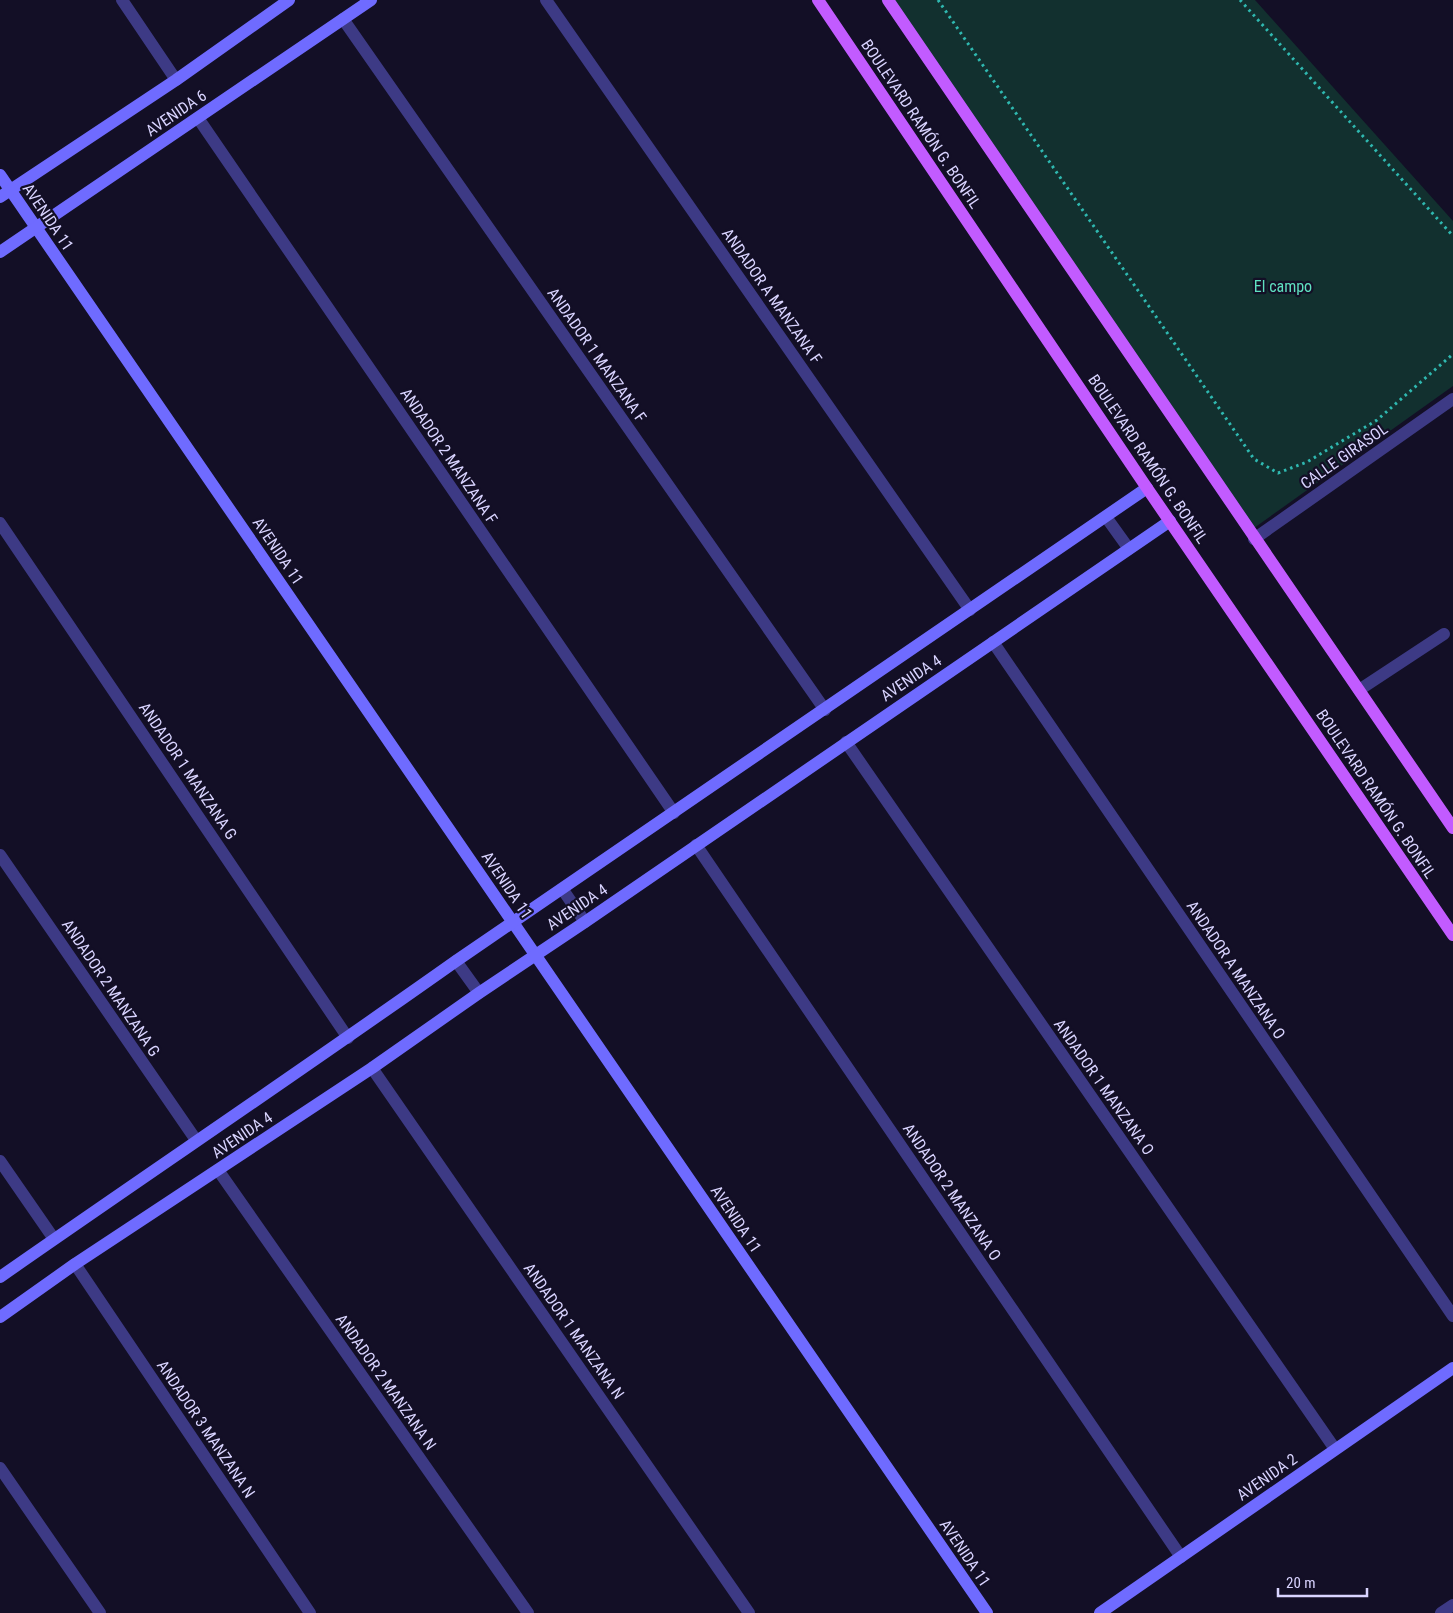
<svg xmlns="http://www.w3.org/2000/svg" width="1453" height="1613" font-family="'Roboto Condensed',sans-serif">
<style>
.green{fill:#12302f}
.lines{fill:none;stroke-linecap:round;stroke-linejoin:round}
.path{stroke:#2fb8b0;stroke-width:3;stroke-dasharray:2.5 4;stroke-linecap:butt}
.street{stroke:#3d3a85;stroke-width:12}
.secondary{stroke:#6f6bff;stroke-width:12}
.primary{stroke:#c25bff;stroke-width:12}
.labels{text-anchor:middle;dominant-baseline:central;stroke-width:4.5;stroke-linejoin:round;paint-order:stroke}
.street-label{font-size:16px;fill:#d9d4ff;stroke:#130f26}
.park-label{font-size:16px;fill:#5fe0c0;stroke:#130f26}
</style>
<rect width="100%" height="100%" fill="#130f26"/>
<!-- green -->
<path class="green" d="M881,0H1255L1453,221V386L1247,533Z"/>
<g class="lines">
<!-- path -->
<g class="path">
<path d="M938,0L1254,459L1278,473L1307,462L1377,420L1453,354"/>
<path d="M1240,0L1453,236"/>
</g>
<!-- street -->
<g class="street">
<path d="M122,0L176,80"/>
<path d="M546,0L970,610"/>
<path d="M343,19L825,710"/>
<path d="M198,118L674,813"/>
<path d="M1106,517L1129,549"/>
<path d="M0,523L348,1038"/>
<path d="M1254,539L1453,399"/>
<path d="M993,642L1453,1316"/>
<path d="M1359,690L1444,634"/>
<path d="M846,742L1335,1449"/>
<path d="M696,845L1181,1557"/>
<path d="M0,855L196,1140"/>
<path d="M563,890L585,922"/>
<path d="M456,961L479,993"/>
<path d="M372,1068L749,1613"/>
<path d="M0,1161L54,1239"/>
<path d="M218,1170L528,1613"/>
<path d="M75,1264L310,1613"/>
<path d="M0,1468L100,1613"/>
<path d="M1441,1613L1453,1605"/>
</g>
<!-- secondary -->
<g class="secondary">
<path d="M0,175L987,1613"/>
<path d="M0,197L176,80L289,0"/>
<path d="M0,252L371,0"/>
<path d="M0,1277C152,1171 305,1068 456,961L1147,488"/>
<path d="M0,1317L75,1264L372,1068L479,993L585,922L1170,521"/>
<path d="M1100,1613L1453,1368"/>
</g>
<!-- primary -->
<g class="primary">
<path d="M818,0L1147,488L1453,935"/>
<path d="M888,0L1453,828"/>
</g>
</g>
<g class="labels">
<!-- street labels -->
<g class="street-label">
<text transform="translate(176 113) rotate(-34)">AVENIDA 6</text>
<text transform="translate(921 124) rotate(56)">BOULEVARD RAMÓN G. BONFIL</text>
<text transform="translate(48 217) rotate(56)">AVENIDA 11</text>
<text transform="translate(772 296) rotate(55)">ANDADOR A MANZANA F</text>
<text transform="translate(597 355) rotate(55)">ANDADOR 1 MANZANA F</text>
<text transform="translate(449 456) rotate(56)">ANDADOR 2 MANZANA F</text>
<text transform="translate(1344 456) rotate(-35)">CALLE GIRASOL</text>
<text transform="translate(1148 459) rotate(56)">BOULEVARD RAMÓN G. BONFIL</text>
<text transform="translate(278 551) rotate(56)">AVENIDA 11</text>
<text transform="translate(911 678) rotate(-34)">AVENIDA 4</text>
<text transform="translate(188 771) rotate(56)">ANDADOR 1 MANZANA G</text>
<text transform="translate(1376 794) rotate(56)">BOULEVARD RAMÓN G. BONFIL</text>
<text transform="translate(507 885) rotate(56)">AVENIDA 11</text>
<text transform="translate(577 907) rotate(-34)">AVENIDA 4</text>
<text transform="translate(1236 970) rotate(56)">ANDADOR A MANZANA O</text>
<text transform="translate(111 988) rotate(56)">ANDADOR 2 MANZANA G</text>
<text transform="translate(1104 1087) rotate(55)">ANDADOR 1 MANZANA O</text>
<text transform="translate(242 1135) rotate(-34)">AVENIDA 4</text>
<text transform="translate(952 1192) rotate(56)">ANDADOR 2 MANZANA O</text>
<text transform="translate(736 1219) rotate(56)">AVENIDA 11</text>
<text transform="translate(574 1331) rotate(55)">ANDADOR 1 MANZANA N</text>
<text transform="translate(386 1382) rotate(55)">ANDADOR 2 MANZANA N</text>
<text transform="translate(206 1429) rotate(56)">ANDADOR 3 MANZANA N</text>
<text transform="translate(1267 1477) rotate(-35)">AVENIDA 2</text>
<text transform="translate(965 1553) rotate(56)">AVENIDA 11</text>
</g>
<!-- park labels -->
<g class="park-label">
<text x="1283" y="286">El campo</text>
</g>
</g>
<!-- scale -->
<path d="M1278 1588v8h89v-8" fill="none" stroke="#d9d4ff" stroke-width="2.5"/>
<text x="1286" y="1588" font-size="15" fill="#d9d4ff" stroke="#130f26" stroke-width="4" paint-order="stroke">20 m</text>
</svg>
